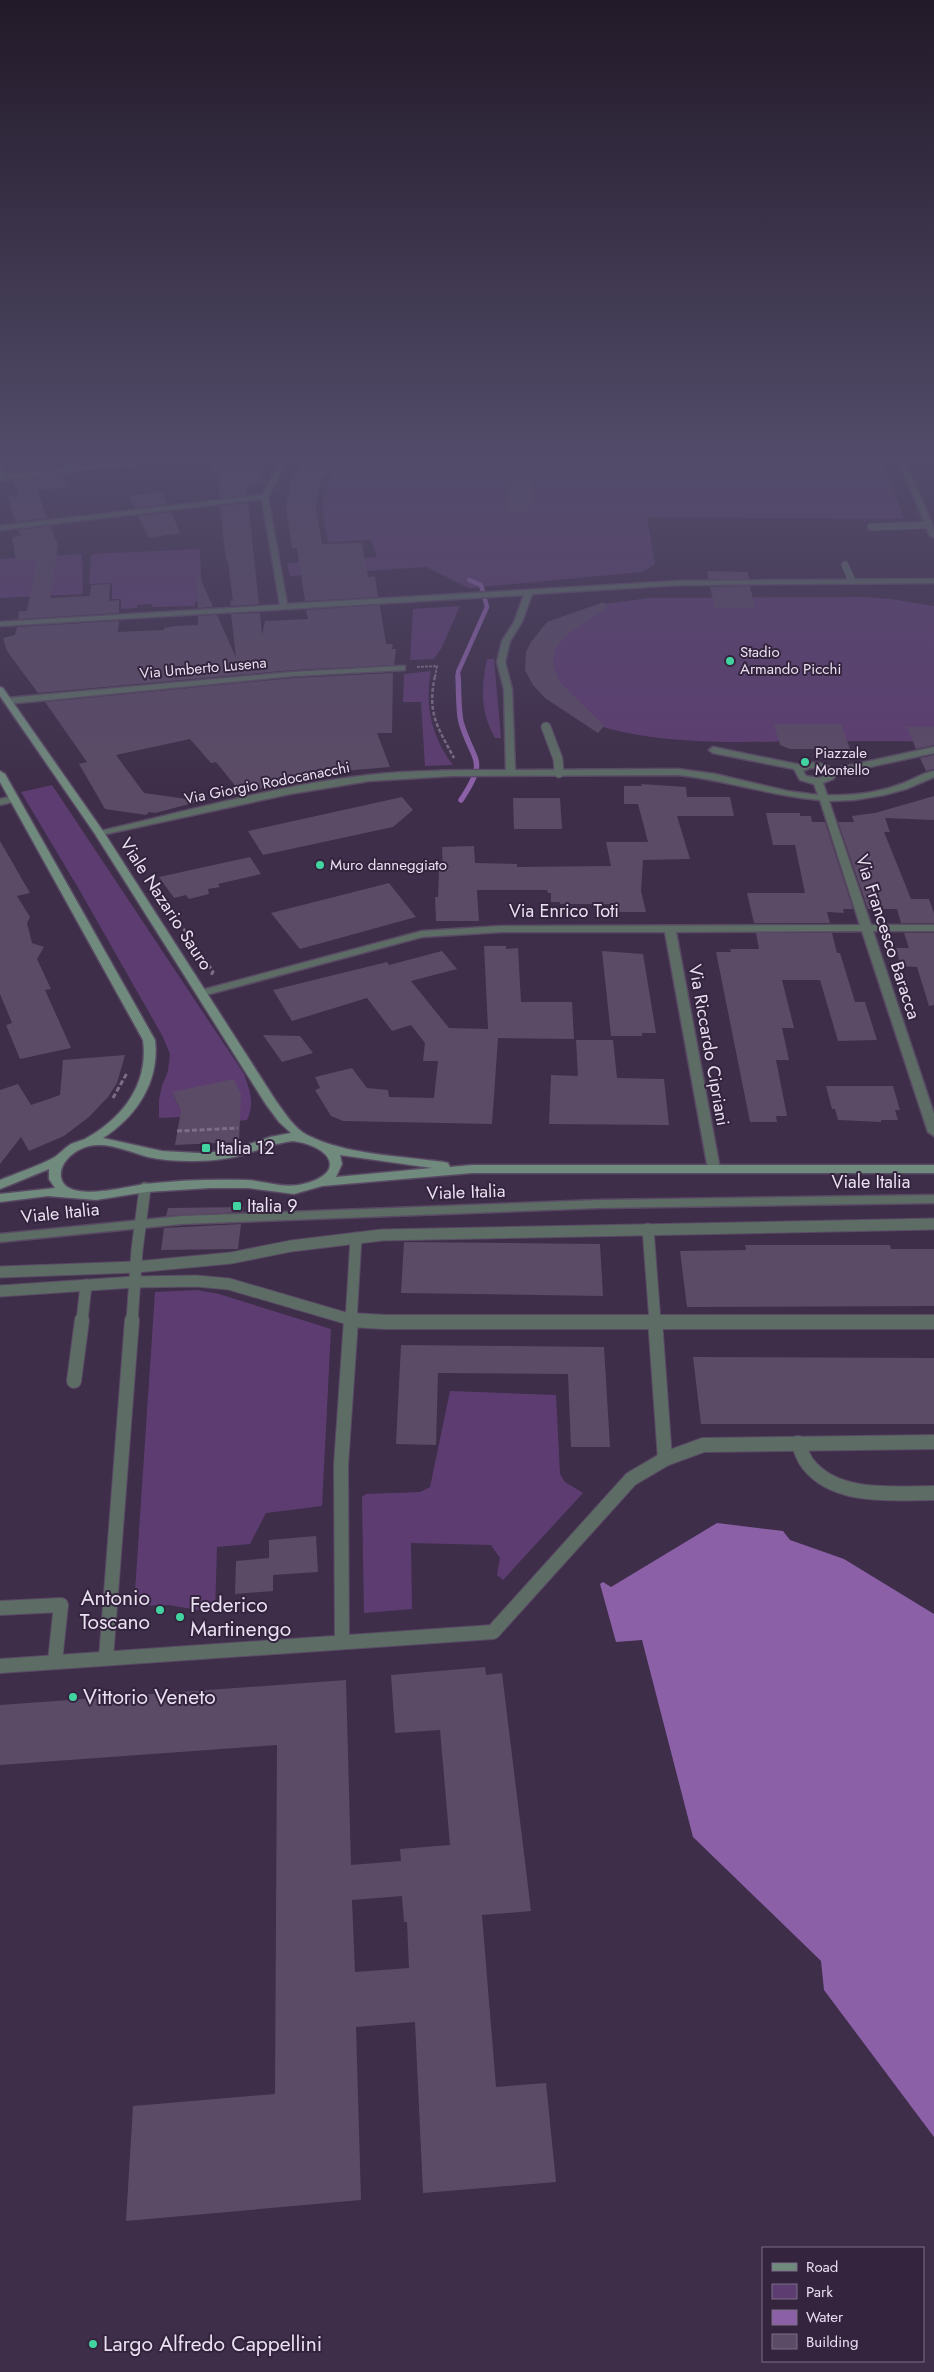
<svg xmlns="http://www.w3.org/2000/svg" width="934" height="2372" font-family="Jost,sans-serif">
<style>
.green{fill:#5d3d71}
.water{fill:#8b60a7}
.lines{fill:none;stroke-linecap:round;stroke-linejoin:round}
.stream-far1{stroke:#8b60a7;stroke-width:4.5}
.stream{stroke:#8b60a7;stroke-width:5.5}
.building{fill:#5b4b67;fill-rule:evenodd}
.service-far3-casing{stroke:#594a64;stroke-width:8}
.service-far2-casing{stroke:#594a64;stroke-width:11}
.service-far1-casing{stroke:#594a64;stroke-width:13}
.service-casing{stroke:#594a64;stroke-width:16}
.pedestrian-casing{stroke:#594a64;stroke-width:3}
.minor-casing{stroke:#594a64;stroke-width:3}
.secondary-casing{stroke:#594a64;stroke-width:3}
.path-far2{stroke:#7b6e85;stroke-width:2;stroke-dasharray:3 1;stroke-linecap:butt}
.path-far1{stroke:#7b6e85;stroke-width:2.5;stroke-dasharray:4 2;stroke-linecap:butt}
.path{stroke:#7b6e85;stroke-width:3;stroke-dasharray:5 2.5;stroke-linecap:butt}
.service-far3{stroke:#5d6c65;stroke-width:7}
.service-far2{stroke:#5d6c65;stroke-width:9}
.service-far1{stroke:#5d6c65;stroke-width:11}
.service{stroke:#5d6c65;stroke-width:14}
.pedestrian{fill:#5d6c65;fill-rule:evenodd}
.minor{fill:#5d6c65;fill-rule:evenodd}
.secondary{fill:#718a7e;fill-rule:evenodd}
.poi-dot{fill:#42d4a0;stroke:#34243e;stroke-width:2}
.labels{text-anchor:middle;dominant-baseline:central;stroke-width:4;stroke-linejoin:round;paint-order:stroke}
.far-poi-label{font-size:15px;fill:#e9e0f1;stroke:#34243e;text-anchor:start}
.far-street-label{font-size:15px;fill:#e9e0f1;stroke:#34243e}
.street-label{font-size:18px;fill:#e9e0f1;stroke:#34243e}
.poi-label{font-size:18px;fill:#e9e0f1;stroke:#34243e;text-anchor:start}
.near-poi-label{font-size:21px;fill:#e9e0f1;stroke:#34243e;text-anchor:start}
</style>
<rect width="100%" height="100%" fill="#3e2e49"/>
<!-- green -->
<g class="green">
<path d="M69,455H127L129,459L73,465Z"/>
<path d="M403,455H879L905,519L647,517L655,564L642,572L469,588L426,567L290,576L287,563L377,557L371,540L328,542C320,501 318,489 346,457L398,461Z"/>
<path d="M200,549L202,602H195V606L152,607V604L137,605V608L121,609V599H112V583L89,584L91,554Z"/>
<path d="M82,554L83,594L0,598V559Z"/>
<path d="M860,597L891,599L934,606V740C922,742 908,741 896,741C871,741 846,741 820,741C739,741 568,756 525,670L597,605L649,598Z"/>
<path d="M460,606L442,647L434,659L410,660L413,609Z"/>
<path d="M487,659H494L501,738H495C480,712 481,687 487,659Z"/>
<path d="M431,671C424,705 432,738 453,765L425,766L421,702H403L404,674Z"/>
<path d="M52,785L244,1074C250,1091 255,1103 247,1120L238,1121L172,1092L181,1111L180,1117L159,1118V1100L162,1086L168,1071L170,1054L163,1037L80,891L21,792Z"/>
<path d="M197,1290L219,1294L331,1329L322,1506L266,1513L250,1544L217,1547L215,1613L169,1605L134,1606L155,1292Z"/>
<path d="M450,1391L556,1395L560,1474L565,1482L583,1493L503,1580L497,1575L500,1558L491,1545L411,1543L412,1609L364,1613L362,1497L366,1494L420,1492L430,1487Z"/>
</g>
<!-- water -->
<path class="water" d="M717,1523L783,1531L790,1540L844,1559L934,1614V2137L824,1990L821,1961L693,1837L642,1640L616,1642L600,1584L603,1582L611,1587Z"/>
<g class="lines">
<!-- stream-far1 -->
<path class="stream-far1" d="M458,677V672L487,607L481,585L469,580"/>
<!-- stream -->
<path class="stream" d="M458,676C459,690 458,708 461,722C473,763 489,758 461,800"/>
</g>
<!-- building -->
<g class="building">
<path d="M205,455H232V459H251L267,482L246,486L247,495L220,498L218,486L222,485Z"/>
<path d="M301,455H342L321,479L316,510L322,544L362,543L368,577L375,576L378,597L305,601L297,548H292L286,508L292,477L301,468Z"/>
<path d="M56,457L60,467L10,473L7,464Z"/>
<path d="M63,474L69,487L37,490L47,518L16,522L7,496L18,494L13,480Z"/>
<path d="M510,481H531L530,513L507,512Z"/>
<path d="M162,492L167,504L135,508L129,496Z"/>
<path d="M248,503L259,604L231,606L230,601H233L228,561H226L220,506Z"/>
<path d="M171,512L180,533L149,538L138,516Z"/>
<path d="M50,526L58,545L50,598L90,596L91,585L110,584L109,601L119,600V613L18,619L19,611H27L37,560L16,561L12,537L21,536L18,530Z"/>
<path d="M196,571H197L213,607L198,608Z"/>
<path d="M707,571L748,572L749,579H708Z"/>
<path d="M750,586L755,608H715L710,587Z"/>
<path d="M604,602L607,608L565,636L555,649L553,664L559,681L604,726L598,733L545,698L533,685L525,670L526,652L531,642L547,622Z"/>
<path d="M380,605L386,644H393L392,649H396L394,665L293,670L38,693L7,651L3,638L15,635L17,627L119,621L118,632L164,630V628L175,626L198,625V616L217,615L236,658L231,614L260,613L262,636L265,621L308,619L306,610Z"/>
<path d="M393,673L392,733H377L390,767L296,775L299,780L241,793L216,762L211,763L190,739L116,755L144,793L201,801L155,813L149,812L146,815L105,809L79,764L87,762L45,702L293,678Z"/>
<path d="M774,724H841L850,749H790L780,745Z"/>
<path d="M907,727H934V745L916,749Z"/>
<path d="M934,755V769L926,771L920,758Z"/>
<path d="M641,784L686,787L687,797H730L734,816H677L690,859L643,860L641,891L646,912H611L610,904H560V902H551V893H548L547,890H477L479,921H436L435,897H438L439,871H443L442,847L474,846L475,863L517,864V867L611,866L606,842H648L638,804H624V786H642Z"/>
<path d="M934,796V820L885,818L890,832H884L911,899H929L934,913V923H901L897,909H868L838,822H854L852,816L875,813Z"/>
<path d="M402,797L413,810L393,827L263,855L248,831Z"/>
<path d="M513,798H560L562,829H514Z"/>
<path d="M766,813H800V816H811L812,822H825L853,909H843L844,913L827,912L830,923H754L747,893H805L795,845H773Z"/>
<path d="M0,841L30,893L17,896L30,917L27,923L32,943L44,947L37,959L51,989L45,990L71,1048L20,1059L6,1025L12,1023L0,994Z"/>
<path d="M250,857L261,874L218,884L220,887L208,889L209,894L189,899L186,895L174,898L159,877Z"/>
<path d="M389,883L416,917L300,949L271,913Z"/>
<path d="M756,933H832L837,953H840L855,1002H865L877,1040L838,1041L820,980H782L794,1028H782L789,1060H776L787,1116H776L777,1122H750L716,952H731L730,949H759Z"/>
<path d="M904,933H934V1005L929,1006L917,967L901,966L896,948H909Z"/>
<path d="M484,946H506V949L518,948L521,1002H572L574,1039L498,1038L492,1124L343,1121L331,1116L315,1090L320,1088L315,1077L352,1068L367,1088L388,1090L389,1097L434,1098L438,1061H423L425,1043L411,1025L392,1031L367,998L292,1021L273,990L387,962L389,965L442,951L457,969L411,981L449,1028L488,1029Z"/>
<path d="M602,951L643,954L656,1033H642V1036H611Z"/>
<path d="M263,1035L300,1036L313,1053L282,1062Z"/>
<path d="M576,1040H613L617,1078L664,1079L669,1125L549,1124L551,1075L578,1076Z"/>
<path d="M125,1055L117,1083L108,1097L89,1117L64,1136L29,1151L21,1137L0,1164V1090L18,1084L31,1105L60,1095L63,1060Z"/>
<path d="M234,1079L241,1094L239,1142L175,1145L181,1111L172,1092Z"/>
<path d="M826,1086H893L900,1110H895L898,1120H881V1122L838,1120L835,1109H832Z"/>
<path d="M244,1207L243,1212L166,1216L168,1208Z"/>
<path d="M241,1224L238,1249L161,1250L164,1228Z"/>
<path d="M404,1242L600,1244L603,1296L401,1293Z"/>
<path d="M745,1245H890L891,1249H934V1306L687,1307L680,1251L746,1250Z"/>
<path d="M401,1345L604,1347L610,1447H571L568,1374L438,1373L436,1445L396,1444Z"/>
<path d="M693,1357L934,1358V1424H701Z"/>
<path d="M316,1536L318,1572L273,1575V1591L235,1594L236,1561L269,1558V1540Z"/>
<path d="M485,1667L486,1675L502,1673L531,1911L482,1915L496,2087L546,2083L556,2182L423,2193L415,2022L356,2027L361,2200L126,2221L133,2106L275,2094L277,1745L0,1765V1705L346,1680L351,1865L401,1861L400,1849L450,1845L440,1730L395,1733L391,1675ZM402,1896L404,1922H407L409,1968L355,1972L352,1900Z"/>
</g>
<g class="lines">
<!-- service-far3 casing -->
<g class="service-far3-casing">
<g id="service-far3">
<path d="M64,455L72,470"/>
<path d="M132,455L135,463"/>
<path d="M0,460L42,455"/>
<path d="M0,466L3,478"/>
<path d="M871,527L929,525"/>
<path d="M845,565L852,581"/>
</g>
</g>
<!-- service-far2 casing -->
<g class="service-far2-casing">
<path id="service-far2" d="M546,727L558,759L559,773"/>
</g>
<!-- service-far1 casing -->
<g class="service-far1-casing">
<g id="service-far1">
<path d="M648,1229L655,1321"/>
<path d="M0,1272L136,1267L231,1258L291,1246L382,1235L934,1224"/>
<path d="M0,1291L134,1282L196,1281L229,1284L352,1320L366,1321"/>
<path d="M82,1321L86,1285"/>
<path d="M132,1321L137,1250L145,1188"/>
<path d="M351,1321L356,1238"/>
</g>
</g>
<!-- service casing -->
<g class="service-casing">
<g id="service">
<path d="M351,1320L385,1322H934"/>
<path d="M655,1320L665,1459"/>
<path d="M74,1381L82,1320"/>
<path d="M798,1443C801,1450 803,1458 808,1464C836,1500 894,1493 934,1493"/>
<path d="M0,1608L61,1605L55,1661"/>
<path d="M342,1642L341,1465L351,1320"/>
<path d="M106,1658L132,1320"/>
<path d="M0,1666L493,1632L631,1479L665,1459L703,1445L934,1442"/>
</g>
</g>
<!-- pedestrian casing -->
<g class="pedestrian-casing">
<path id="pedestrian" d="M934,1195V1203L598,1208L182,1224L0,1242V1234L182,1216L598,1200Z"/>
</g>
<!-- minor casing -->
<g class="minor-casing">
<g id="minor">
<path d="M179,455H203L0,480V476Z"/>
<path d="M288,455H295L281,472L268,497L287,604L679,581L934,579V583L679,585L532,594L522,622L510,641L505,662L512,689L515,770L678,769L715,774L787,791L818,795L814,784L800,780L794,769L713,753L709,750L713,747L801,765C811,761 824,762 833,769L934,747V753L837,774L833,779L823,783L827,795C852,796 878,793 901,784C913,780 922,773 934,771V777L906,789L884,795L854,800L829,801L871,925H934V931H873L934,1114V1136L928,1132L862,931L676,932L720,1169L714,1173L708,1169L665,932H501L422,937L206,995H198L197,993L198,991L422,931L501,926L860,925L820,800C772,796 726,780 678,775L452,776L369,781L290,794L97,836V832L100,831C189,811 278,785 369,775C414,770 461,770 506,770L504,689L497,662L502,641L514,622L524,595L0,626V622L280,605L262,499L0,530V526L262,495L275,471ZM810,768L822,769L828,774L819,778L806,776L803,771Z"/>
<path d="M896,455H902L934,528V538L930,536Z"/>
<path d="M402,666H405V670L293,676L7,704L3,701L7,698L293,672Z"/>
<path d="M14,796L17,797V801L0,805V799Z"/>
</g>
</g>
<!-- secondary casing -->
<g class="secondary-casing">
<path id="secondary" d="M0,687L3,688L105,834L276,1101C284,1112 295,1129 307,1135C347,1155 400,1156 444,1162L448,1163L450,1167L472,1165H934V1173H472L322,1186L294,1194L249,1188H210L146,1192L96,1200L48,1196L0,1202V1194L55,1188L49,1179V1169L0,1189V1180C17,1173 36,1167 53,1158C59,1155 64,1148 71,1144C75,1142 81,1141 85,1139C123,1118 149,1084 143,1040L0,782V771L5,774L155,1040C160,1081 137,1116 103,1138L162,1151L198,1153L229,1151L270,1137L291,1133L279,1122L265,1103L95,834L0,696ZM293,1141C331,1146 348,1173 303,1184C285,1189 265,1181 247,1180C213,1179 178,1180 145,1184C128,1186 65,1204 61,1177C59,1162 76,1149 89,1146C109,1142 130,1152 148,1157C162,1160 176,1161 190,1161C207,1161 225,1160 242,1155C259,1150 275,1143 293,1141ZM340,1155L432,1168L336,1177L342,1164Z"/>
</g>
<!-- path-far2 -->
<path class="path-far2" d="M417,667L437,666L435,677"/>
<!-- path-far1 -->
<g class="path-far1">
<path d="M435,676C427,713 437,726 454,758"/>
<path d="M170,909L205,960"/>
</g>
<!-- path -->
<g class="path">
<path d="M204,958L213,972L211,975"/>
<path d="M113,1098L127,1073"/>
<path d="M177,1131L238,1128"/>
</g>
<!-- service-far3 -->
<use href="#service-far3" class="service-far3"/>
<!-- service-far2 -->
<use href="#service-far2" class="service-far2"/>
<!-- service-far1 -->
<use href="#service-far1" class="service-far1"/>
<!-- service -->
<use href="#service" class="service"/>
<!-- pedestrian -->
<use href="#pedestrian" class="pedestrian"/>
<!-- minor -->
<use href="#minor" class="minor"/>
<!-- secondary -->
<use href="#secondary" class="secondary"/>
</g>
<!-- sky -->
<linearGradient id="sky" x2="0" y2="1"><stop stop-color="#221928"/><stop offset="0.58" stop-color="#524c6a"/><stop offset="1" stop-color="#524c6a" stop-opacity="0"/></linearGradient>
<rect width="934" height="788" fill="url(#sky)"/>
<!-- markers -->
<g class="poi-dot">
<circle cx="730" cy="661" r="5"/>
<circle cx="805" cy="762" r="5"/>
<circle cx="320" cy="865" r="5"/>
<rect x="201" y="1143" width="10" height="10" rx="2.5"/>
<rect x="232" y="1201" width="10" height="10" rx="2.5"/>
<circle cx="160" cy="1610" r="5"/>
<circle cx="180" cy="1617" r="5"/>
<circle cx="73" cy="1697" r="5"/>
<circle cx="93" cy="2344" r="5"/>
</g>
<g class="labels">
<!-- far-poi labels -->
<g class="far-poi-label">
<text x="740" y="652">Stadio<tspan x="740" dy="17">Armando Picchi</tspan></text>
<text x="815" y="753">Piazzale<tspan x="815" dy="17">Montello</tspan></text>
<text x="330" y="865">Muro danneggiato</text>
</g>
<!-- far-street labels -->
<g class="far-street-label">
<text transform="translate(203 668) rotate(-5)">Via Umberto Lusena</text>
<text transform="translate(267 783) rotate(-11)">Via Giorgio Rodocanacchi</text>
</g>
<!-- street labels -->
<g class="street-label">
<text transform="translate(166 904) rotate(57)">Viale Nazario Sauro</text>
<text x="564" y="911">Via Enrico Toti</text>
<text transform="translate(888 937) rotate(72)">Via Francesco Baracca</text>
<text transform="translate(709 1045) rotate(80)">Via Riccardo Cipriani</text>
<text x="871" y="1182">Viale Italia</text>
<text transform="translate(466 1192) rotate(-2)">Viale Italia</text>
<text transform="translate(60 1213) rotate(-6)">Viale Italia</text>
</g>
<!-- poi labels -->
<g class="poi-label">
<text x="216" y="1148">Italia 12</text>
<text x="247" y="1206">Italia 9</text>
</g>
<!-- near-poi labels -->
<g class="near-poi-label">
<text x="150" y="1598" text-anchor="end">Antonio<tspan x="150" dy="24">Toscano</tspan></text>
<text x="190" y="1605">Federico<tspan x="190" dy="24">Martinengo</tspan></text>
<text x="83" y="1697">Vittorio Veneto</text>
<text x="103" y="2344">Largo Alfredo Cappellini</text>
</g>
</g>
<!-- legend -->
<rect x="762" y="2247" width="162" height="115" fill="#34243e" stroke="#7c6f86"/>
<rect x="772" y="2263" width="25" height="8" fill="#718a7e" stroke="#7c6f86"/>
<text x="806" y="2272" font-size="15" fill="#e9e0f1">Road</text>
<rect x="772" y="2284" width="25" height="15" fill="#5d3d71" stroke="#7c6f86"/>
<text x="806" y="2297" font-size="15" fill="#e9e0f1">Park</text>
<rect x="772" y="2310" width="25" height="15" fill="#8b60a7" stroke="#7c6f86"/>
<text x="806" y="2322" font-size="15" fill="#e9e0f1">Water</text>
<rect x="772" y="2334" width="25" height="15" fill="#5b4b67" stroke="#7c6f86"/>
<text x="806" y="2347" font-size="15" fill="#e9e0f1">Building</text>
</svg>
